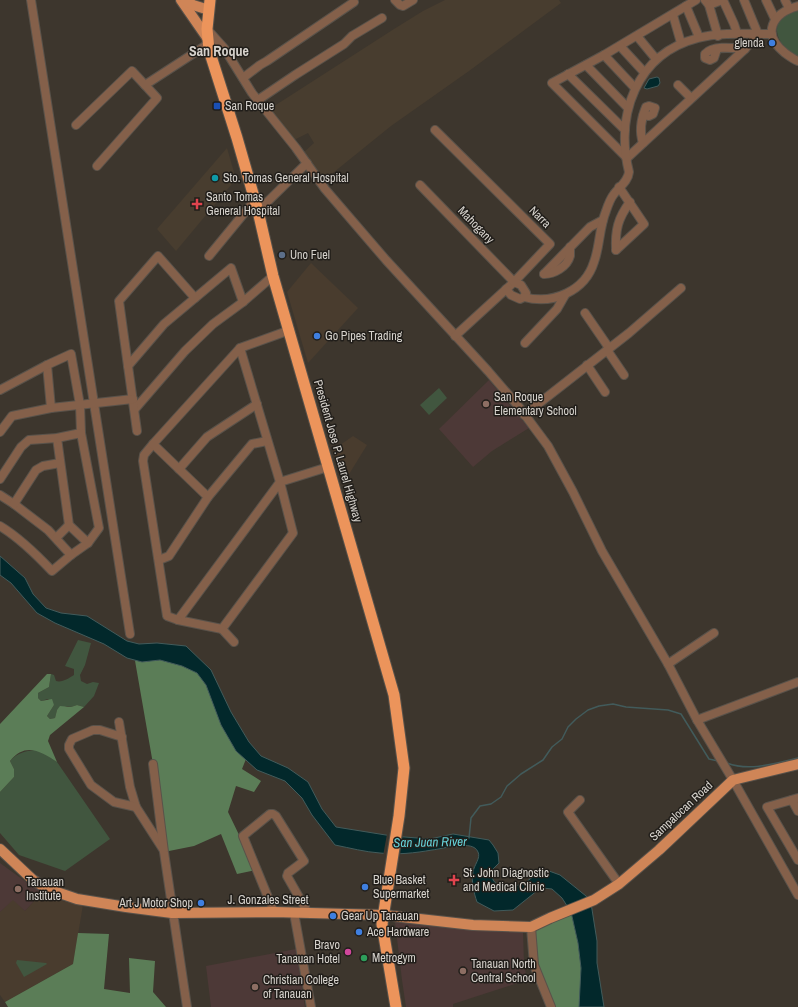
<svg xmlns="http://www.w3.org/2000/svg" width="798" height="1007" font-family="'Archivo Narrow',sans-serif">
<style>
.commercial{fill:#493c2e}
.built{fill:#483d2f}
.education{fill:#4d3937}
.green{fill:#41563f}
.forest{fill:#5b7d57}
.water{fill:#02282b;stroke:#425b5b}
.pier{fill:#3d362d}
.lines{fill:none;stroke-linecap:round;stroke-linejoin:round}
.stream{stroke:#425b5b;stroke-width:1.5}
.minor-casing{stroke:#59524a;stroke-width:10}
.major-casing{stroke:#59524a;stroke-width:12}
.highway-casing{stroke:#59524a;stroke-width:13}
.minor{stroke:#84604a;stroke-width:8}
.major{stroke:#cf8557;stroke-width:10}
.highway{stroke:#ec945b;stroke-width:11}
.shop-dot{fill:#3f7fe0;stroke:#211e1a;stroke-width:1.5}
.transit-dot{fill:#1a4fb4;stroke:#211e1a;stroke-width:1.5}
.culture-dot{fill:#0f9aa8;stroke:#211e1a;stroke-width:1.5}
.health-dot{fill:#e0444e;stroke:#211e1a;stroke-width:1.5}
.service-dot{fill:#5c6f8a;stroke:#211e1a;stroke-width:1.5}
.education-dot{fill:#8d6e63;stroke:#211e1a;stroke-width:1.5}
.hotel-dot{fill:#d1479c;stroke:#211e1a;stroke-width:1.5}
.leisure-dot{fill:#2e9e5b;stroke:#211e1a;stroke-width:1.5}
.labels{text-anchor:middle;dominant-baseline:central;stroke-width:3;stroke-linejoin:round;paint-order:stroke}
.poi-label{font-size:12px;fill:#d6d2cc;stroke:#211e1a;text-anchor:start}
.street-label{font-size:12px;fill:#d6d2cc;stroke:#211e1a}
.water-label{font-size:13px;font-style:italic;fill:#66d2d9;stroke:#211e1a}
.quarter-label{font-size:14px;font-weight:bold;fill:#d6d2cc;stroke:#211e1a}
</style>
<rect width="100%" height="100%" fill="#3d362d"/>
<!-- commercial -->
<g class="commercial">
<path d="M311,263L358,308L308,363L287,292Z"/>
<path d="M353,436L367,445L343,484L333,450Z"/>
<path d="M42,892L62,901L83,905L73,964L5,1002L0,995V912L13,899L25,911Z"/>
</g>
<!-- built -->
<g class="built">
<path d="M445,0H559L561,3L469,71L391,126L323,181L304,152L314,143L308,133L292,141L268,110L394,29L423,11Z"/>
<path d="M227,148L236,179L176,251L157,229Z"/>
<path d="M450,874H458L457,886H450Z"/>
</g>
<!-- education -->
<g class="education">
<path d="M489,380L529,428L492,451L473,467L439,429Z"/>
<path d="M0,863L30,885L42,892L25,911L13,900L0,912Z"/>
<path d="M395,922L523,932L524,963L527,980L453,1004V1007H406L402,980Z"/>
<path d="M296,949L305,1007H211L206,966Z"/>
</g>
<!-- green -->
<g class="green">
<path d="M798,10V57C787,53 773,37 778,24C780,17 791,12 798,10Z"/>
<path d="M439,388L447,398L429,415L420,405Z"/>
<path d="M78,640L91,643L85,665L80,675L81,681L87,684L93,682L99,683L94,696L84,707L77,705L71,707L67,706L57,710L55,718L50,719L47,716L54,705L48,699L41,701L38,698V693L49,687L51,674L54,675L56,681C62,683 69,678 74,675V669L65,666Z"/>
<path d="M35,750L44,753L57,762L110,839L65,871L19,855L0,833V792L14,777V769L10,761C17,753 25,751 35,750Z"/>
<path d="M17,960L46,963L47,964L24,977L16,963Z"/>
</g>
<!-- forest -->
<g class="forest">
<path d="M134,655L135,660L141,662L160,660L182,666L197,673L206,685L222,726L236,751L246,759L242,769L261,781L254,792L236,786L228,812L256,870L237,874L221,834L194,846L164,852L153,764Z"/>
<path d="M47,674H51L49,687L38,693V698L41,701L52,699L54,705L47,716L50,719L55,718L57,710L60,706L71,707L77,705L84,707L50,735L48,741L57,762C41,751 25,742 10,761L14,769V777L0,792V724Z"/>
<path d="M571,912L578,943L581,969L580,1007H551L534,965L531,927Z"/>
<path d="M78,933L109,934L104,989L130,993L129,958L155,961L153,992L166,1007H8L5,1002L73,964Z"/>
</g>
<!-- water -->
<g class="water">
<path d="M657,77L659,78L660,83L658,86L647,89L644,88L649,79Z"/>
<path d="M0,556L25,578L33,594L46,608L61,613L87,616L127,641L139,644L157,643L186,646L211,670L231,712L249,742L261,756L288,768L308,782L322,809L336,827L392,836L430,839L453,834L489,840L493,845L498,853L499,863L492,870L493,880L498,886L509,888L516,886L526,882L538,873L549,871L560,875L586,896L591,903L597,941V963L604,1007H579L581,968L578,943L571,912L562,898L552,889L543,888L538,890L513,910L494,911L477,902C474,893 471,882 473,872C474,865 481,858 478,852C473,839 443,849 432,850C415,853 397,855 380,853C365,852 350,848 335,845L312,815L302,798L285,781L257,770L236,751L221,725L206,685L197,673L182,666L160,660L142,662L127,658L104,644L55,623L37,613L11,583L0,575Z"/>
</g>
<!-- pier -->
<path class="pier" d="M387,834H403L400,856H383Z"/>
<g class="lines">
<!-- stream -->
<g class="stream">
<path d="M727,763C750,772 776,763 798,758"/>
<path d="M469,838L471,818L480,806L491,804L501,797L507,786L521,774L543,760L552,747L562,739L568,727L576,719L588,710L599,706L613,704L626,707L668,710L681,714L709,759L718,761"/>
</g>
<!-- minor casing -->
<g class="minor-casing">
<g id="minor">
<path d="M31,0L130,634"/>
<path d="M395,0L400,5L403,6L413,0"/>
<path d="M696,0L604,55L552,83L627,158L745,49L758,34L744,0"/>
<path d="M705,0L709,5L718,36"/>
<path d="M723,0L734,24L737,33"/>
<path d="M766,0L775,19"/>
<path d="M785,0L789,8"/>
<path d="M709,5L722,0"/>
<path d="M686,6L699,37"/>
<path d="M798,6C772,13 761,34 785,53C789,56 793,59 798,61"/>
<path d="M673,15L681,43"/>
<path d="M207,29L224,48L252,93L296,148L325,189L386,260L488,371L519,407L548,446L573,492L602,551L668,664L697,720L733,780L798,895"/>
<path d="M637,36L656,59"/>
<path d="M620,46L644,72"/>
<path d="M717,49L714,58L710,60L705,58V54C713,45 734,48 745,49"/>
<path d="M604,55L635,88"/>
<path d="M586,65L628,108"/>
<path d="M568,74L625,130"/>
<path d="M243,78L260,65L267,61L354,2"/>
<path d="M145,85L208,44"/>
<path d="M678,85L691,98"/>
<path d="M258,100L295,75L344,44L352,36L382,18"/>
<path d="M643,115L649,116L653,114L655,108L649,106L646,107C641,119 639,131 643,143"/>
<path d="M76,125L132,71L157,98L97,166"/>
<path d="M435,130L550,244L514,282L455,336"/>
<path d="M420,185L514,282L521,285L526,293L524,297L520,299L511,295L506,289"/>
<path d="M258,211L307,163"/>
<path d="M616,250L644,224L619,187"/>
<path d="M616,250C615,230 618,218 630,202"/>
<path d="M209,256L255,200"/>
<path d="M544,274L590,227L603,220"/>
<path d="M544,274C554,274 567,267 570,256C570,254 570,250 570,247"/>
<path d="M524,297C553,305 585,291 594,262C600,246 599,228 606,211C608,205 610,199 614,194C619,187 628,182 629,172C615,115 636,54 698,38C720,32 748,34 771,34"/>
<path d="M585,313L609,348"/>
<path d="M525,343L557,309L565,295"/>
<path d="M240,348L280,482L293,533L222,629L178,620L280,482L328,467"/>
<path d="M607,350L624,375"/>
<path d="M47,365L51,408"/>
<path d="M587,365L605,392"/>
<path d="M128,366L164,324L231,268L243,302"/>
<path d="M0,390L47,365L71,354L80,405L81,433L99,528L88,543L71,555L52,571C36,554 20,538 0,526"/>
<path d="M135,409L185,351L213,324L243,302L273,276"/>
<path d="M524,415L629,333L681,288"/>
<path d="M137,431L119,301L158,256L195,298"/>
<path d="M0,432L12,416L51,408L133,399"/>
<path d="M57,438L69,525L88,543"/>
<path d="M153,444L144,455L143,461L167,616L178,620"/>
<path d="M179,469L207,437L257,404"/>
<path d="M0,479L21,447L29,440L57,438L81,433"/>
<path d="M0,495L14,504L48,530L71,555"/>
<path d="M208,497L153,444L240,348L290,330"/>
<path d="M14,504L36,470L43,466L60,463"/>
<path d="M56,538L69,525"/>
<path d="M159,560L169,556L208,497L252,444L267,441"/>
<path d="M222,629L234,642"/>
<path d="M668,664L714,633"/>
<path d="M697,720L798,682"/>
<path d="M119,722L130,787L136,807L163,849"/>
<path d="M122,737L100,730H93L72,739L69,745V749L91,785L114,802L136,807"/>
<path d="M153,764L164,852L187,1007"/>
<path d="M798,798L767,807L798,860"/>
<path d="M580,800L568,812L619,884"/>
<path d="M792,800L798,811"/>
<path d="M274,912L243,836L270,814H273L276,816L304,861L288,873L287,876L308,913"/>
<path d="M294,913L311,1007"/>
<path d="M531,927L534,965L551,1007"/>
</g>
</g>
<!-- major casing -->
<g class="major-casing">
<g id="major">
<path d="M181,0L208,39"/>
<path d="M185,0L193,5L209,10"/>
<path d="M0,849L33,880L48,889L77,899L126,907L172,913L274,912L384,915L473,925L531,927L550,918L594,900L619,884L659,850L733,780L798,764"/>
</g>
</g>
<!-- highway casing -->
<g class="highway-casing">
<path id="highway" d="M210,0L207,29L209,50L237,138L258,211L273,276L394,695L404,768L399,816L382,924L396,1007"/>
</g>
<!-- minor -->
<use href="#minor" class="minor"/>
<!-- major -->
<use href="#major" class="major"/>
<!-- highway -->
<use href="#highway" class="highway"/>
</g>
<!-- markers -->
<g class="shop-dot">
<circle cx="772" cy="43" r="4"/>
<circle cx="317" cy="336" r="4"/>
<circle cx="365" cy="887" r="4"/>
<circle cx="201" cy="903" r="4"/>
<circle cx="333" cy="916" r="4"/>
<circle cx="359" cy="932" r="4"/>
</g>
<rect class="transit-dot" x="213" y="102" width="8" height="8" rx="2"/>
<circle class="culture-dot" cx="215" cy="178" r="4"/>
<g class="health-dot">
<path d="M195 198h4v4h4v4h-4v4h-4v-4h-4v-4h4z"/>
<path d="M452 874h4v4h4v4h-4v4h-4v-4h-4v-4h4z"/>
</g>
<circle class="service-dot" cx="282" cy="255" r="4"/>
<g class="education-dot">
<circle cx="486" cy="404" r="4"/>
<circle cx="18" cy="889" r="4"/>
<circle cx="463" cy="971" r="4"/>
<circle cx="255" cy="987" r="4"/>
</g>
<circle class="hotel-dot" cx="348" cy="952" r="4"/>
<circle class="leisure-dot" cx="364" cy="958" r="4"/>
<g class="labels">
<!-- poi labels -->
<g class="poi-label">
<text x="764" y="43" text-anchor="end">glenda</text>
<text x="225" y="106">San Roque</text>
<text x="223" y="178">Sto. Tomas General Hospital</text>
<text x="206" y="197">Santo Tomas<tspan x="206" dy="14">General Hospital</tspan></text>
<text x="290" y="255">Uno Fuel</text>
<text x="325" y="336">Go Pipes Trading</text>
<text x="494" y="397">San Roque<tspan x="494" dy="14">Elementary School</tspan></text>
<text x="463" y="873">St. John Diagnostic<tspan x="463" dy="14">and Medical Clinic</tspan></text>
<text x="373" y="880">Blue Basket<tspan x="373" dy="14">Supermarket</tspan></text>
<text x="26" y="882">Tanauan<tspan x="26" dy="14">Institute</tspan></text>
<text x="193" y="903" text-anchor="end">Art J Motor Shop</text>
<text x="341" y="916">Gear Up Tanauan</text>
<text x="367" y="932">Ace Hardware</text>
<text x="340" y="945" text-anchor="end">Bravo<tspan x="340" dy="14">Tanauan Hotel</tspan></text>
<text x="372" y="958">Metrogym</text>
<text x="471" y="964">Tanauan North<tspan x="471" dy="14">Central School</tspan></text>
<text x="263" y="980">Christian College<tspan x="263" dy="14">of Tanauan</tspan></text>
</g>
<!-- street labels -->
<g class="street-label">
<text transform="translate(540 217) rotate(45)">Narra</text>
<text transform="translate(476 225) rotate(46)">Mahogany</text>
<text transform="translate(338 451) rotate(74)">President Jose P. Laurel Highway</text>
<text transform="translate(681 811) rotate(-43)">Sampalocan Road</text>
<text x="268" y="900">J. Gonzales Street</text>
</g>
<!-- water labels -->
<g class="water-label">
<text transform="translate(430 842) rotate(-1)">San Juan River</text>
</g>
<!-- quarter labels -->
<g class="quarter-label">
<text x="219" y="51">San Roque</text>
</g>
</g>
</svg>
